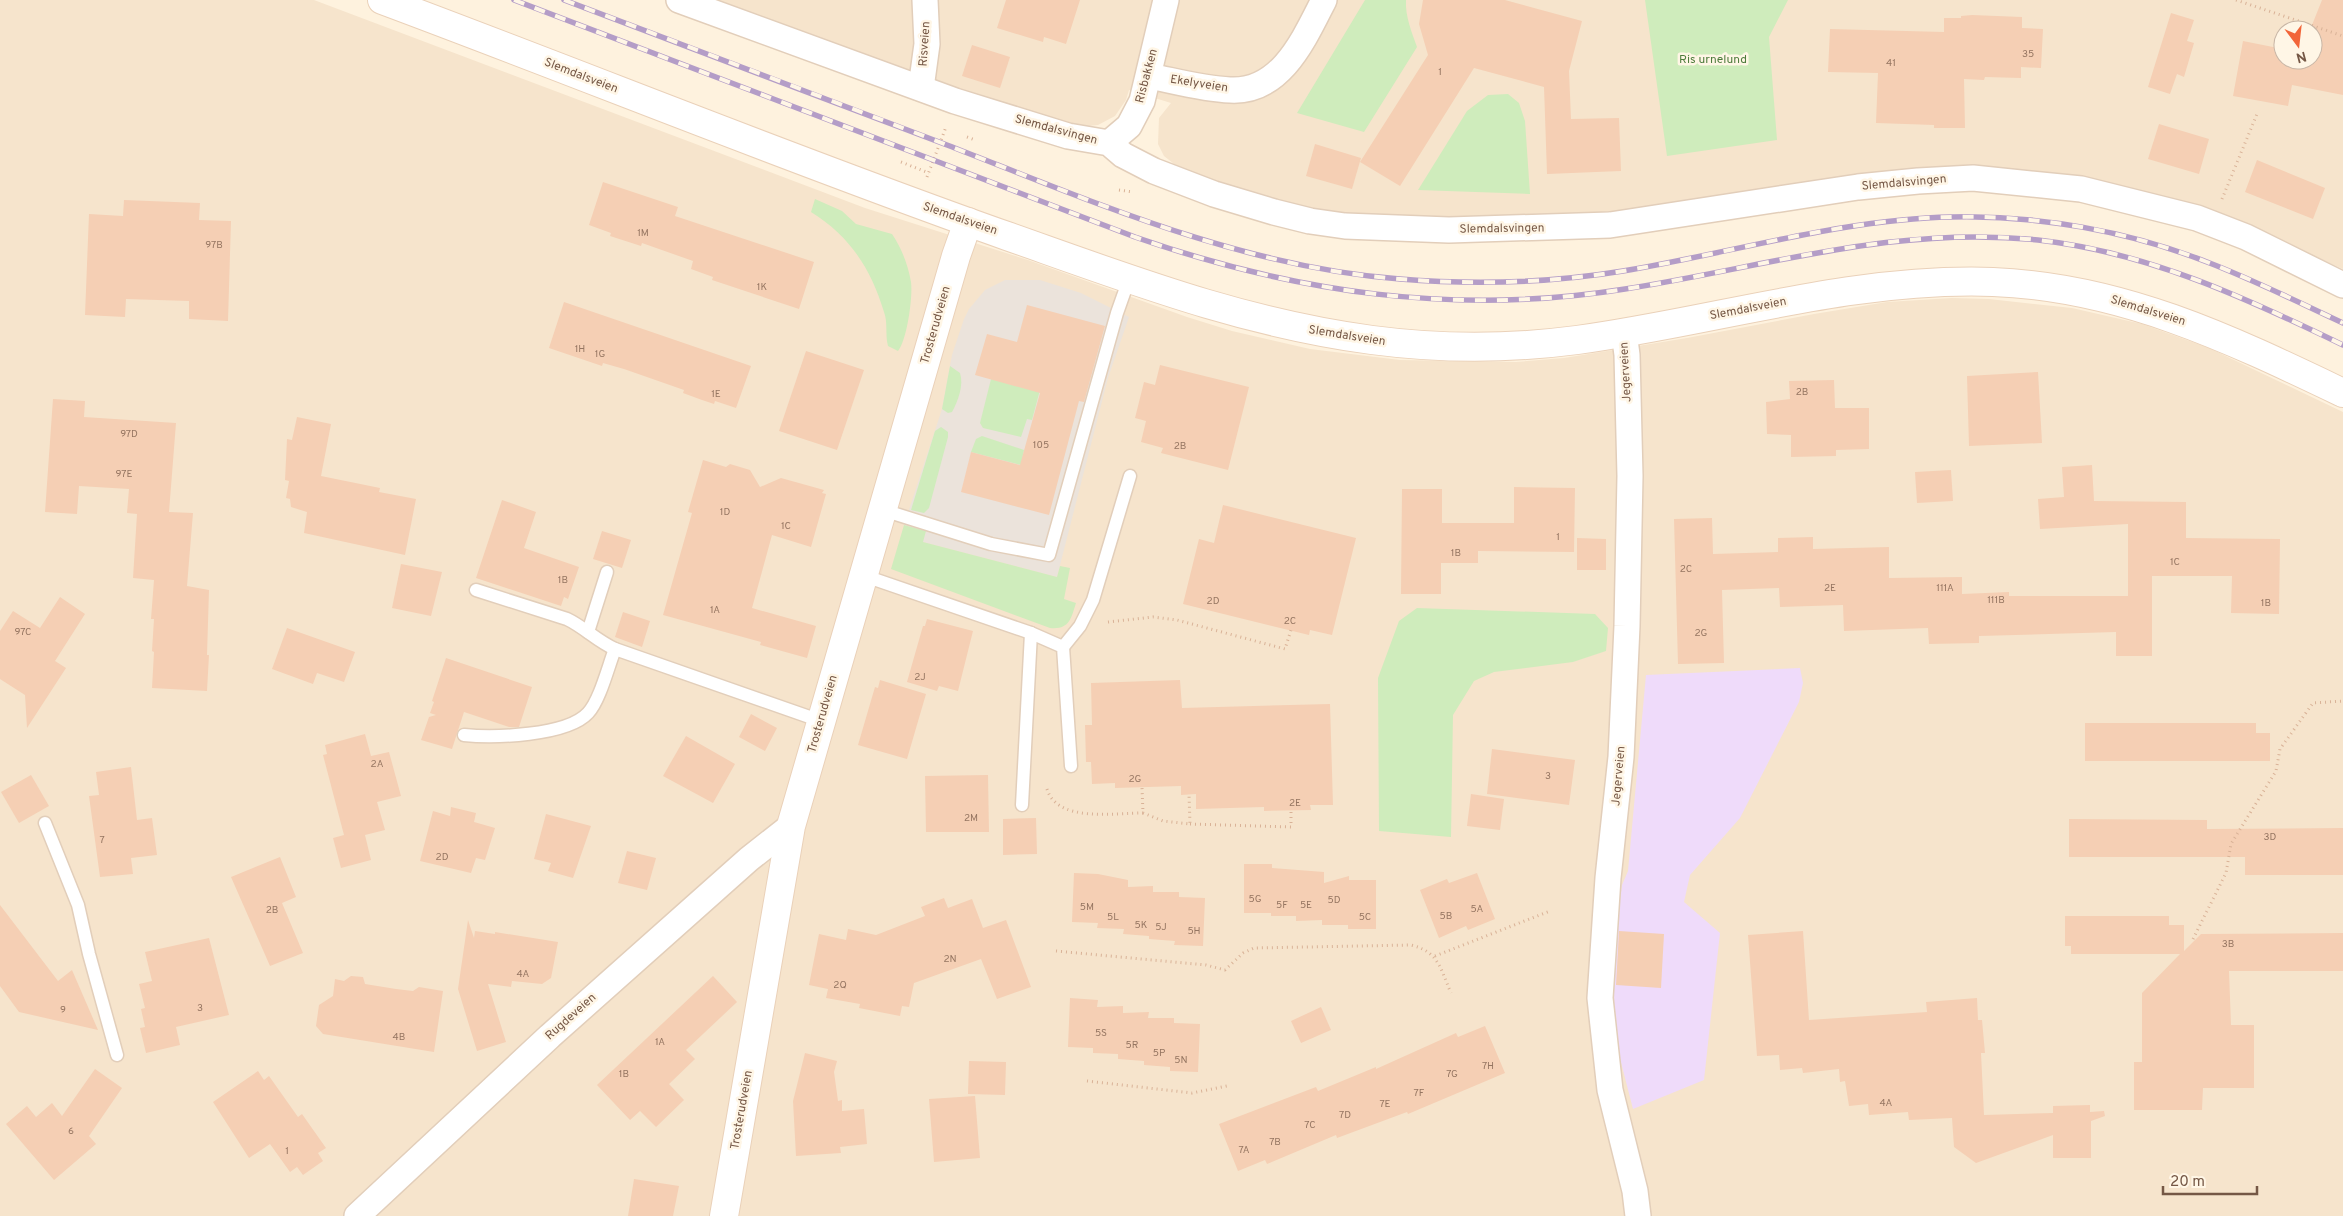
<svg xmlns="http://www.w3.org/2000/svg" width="2343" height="1216" font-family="Overpass,sans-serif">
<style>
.residential{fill:#f6e4cc;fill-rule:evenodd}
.industrial{fill:#ebe3db}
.education{fill:#efdbfa}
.green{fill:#cfecbc}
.building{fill:#f5cfb4}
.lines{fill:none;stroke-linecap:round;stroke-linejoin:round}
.lane-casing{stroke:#e2ceba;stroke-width:15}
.street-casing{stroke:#e2ceba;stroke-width:28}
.secondary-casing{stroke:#ead1b9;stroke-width:30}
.path{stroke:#d9b297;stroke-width:3;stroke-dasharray:1 4;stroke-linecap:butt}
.lane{stroke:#fff;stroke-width:12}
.street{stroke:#fff;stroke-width:25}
.secondary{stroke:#fff;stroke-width:28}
.rail-casing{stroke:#b49dc7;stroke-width:5.5}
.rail{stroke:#fff6e6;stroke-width:4;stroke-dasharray:11;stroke-linecap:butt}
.labels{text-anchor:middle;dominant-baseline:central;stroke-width:5;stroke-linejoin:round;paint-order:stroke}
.number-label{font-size:10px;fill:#957561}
.street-label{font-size:12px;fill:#755745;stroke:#fff6e6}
.park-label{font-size:12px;fill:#4e7c3c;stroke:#fff6e6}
</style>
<rect width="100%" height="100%" fill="#fef2de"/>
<!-- residential -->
<g class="residential">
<path d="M0,0H314L865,208L1028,260L1187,317L1232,331L1310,349L1400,360L1516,362L1564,358L1687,338L1814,314L1887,302L1952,298L1989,299L2072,308L2142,324L2209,348L2343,412V1216H0Z"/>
<path d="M711,0H2343V269L2216,213L2167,198L2114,184L2061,174L2018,171L1635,213L1518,220L1353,217L1311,211L1188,175L1164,156L1158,144L1159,118L1171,103L1129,90L1126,100L1115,116L1098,125L1078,127L970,95ZM2283,30H2313V60H2283Z"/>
</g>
<!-- industrial -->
<path class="industrial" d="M1005,280H1040L1081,293L1129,317L1108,378L1057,577L923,542L904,525L942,409L952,355L964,319L969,309L985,290Z"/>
<!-- education -->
<path class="education" d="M1800,668L1803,683L1799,702L1740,818L1690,875L1684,902L1720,933L1704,1080L1633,1109L1615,1039L1614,993L1616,930L1622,885L1628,871L1646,675Z"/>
<!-- green -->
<g class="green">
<path d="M1365,0H1406C1405,16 1412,33 1417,47L1364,132L1297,113Z"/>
<path d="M1645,0H1788L1769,37L1777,140L1667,156Z"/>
<path d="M1508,94L1519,103L1525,121L1530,194L1418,190L1467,111L1488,95Z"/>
<path d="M815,199L842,211L856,224L892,234C902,249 908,265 911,282C913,297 907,340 898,351L888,346C885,335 888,322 884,312C871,269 850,236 811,212Z"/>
<path d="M950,366L960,373C964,385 958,401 952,412L948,413L942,409Z"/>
<path d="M991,379L1040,390L1032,420L1027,419L1021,437L983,428L980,423Z"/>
<path d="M941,427L948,432V437L929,508L924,513L911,510L935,431Z"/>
<path d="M982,436L1024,450L1021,465L971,452L976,439Z"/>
<path d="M904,525L926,531L923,542L1057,577L1060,566L1070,568L1064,599L1076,603C1071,619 1069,630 1050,628L891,569Z"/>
<path d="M1417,608L1595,614L1608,628L1606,651L1573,662L1494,672L1474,681L1453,715L1451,837L1379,831L1378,678L1399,621Z"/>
</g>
<!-- building -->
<g class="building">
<path d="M1006,0H1080L1066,44L1044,37L1043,42L997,28Z"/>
<path d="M1423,0H1505L1582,21L1569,71L1571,119L1619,118L1621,171L1547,174L1544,87L1474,68L1400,186L1360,162L1428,55L1419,24Z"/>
<path d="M2322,0H2343V95L2292,85L2288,106L2233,96L2243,41L2283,49V60H2313V30H2310Z"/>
<path d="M2171,13L2194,20L2187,41L2194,43L2184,77L2177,74L2170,94L2148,87Z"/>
<path d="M1972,15L2022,17V28L2043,29L2041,68L2021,67V78L1985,77L1984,80L1964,79L1965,128H1934V125L1876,123L1878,73L1828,72L1830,29L1944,32V18H1961V16Z"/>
<path d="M972,45L1010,57L1000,88L962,76Z"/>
<path d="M2159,124L2209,139L2199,174L2148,159Z"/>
<path d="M1315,144L1361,158L1352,189L1306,176Z"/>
<path d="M2257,160L2325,188L2313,219L2245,192Z"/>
<path d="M603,182L678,207L675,216L814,262L799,309L712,280L713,277L691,269L693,261L642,243L641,246L610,236L611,233L589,225Z"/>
<path d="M124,200L200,203L199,220L231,221L228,321L189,319V301L126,299L125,317L85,315L89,214L123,216Z"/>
<path d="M564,302L751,366L736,408L715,401L714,404L702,400L683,393L684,390L624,369L603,363L602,366L549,348Z"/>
<path d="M1027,305L1105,326L1084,402L1079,401L1049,515L961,492L971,452L1020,465L1040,393L975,375L987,334L1017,342Z"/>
<path d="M806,351L864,370L837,450L779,431Z"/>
<path d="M1160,365L1249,387L1228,470L1161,453L1163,448L1141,442L1146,421L1135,418L1144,382L1155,385Z"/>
<path d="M2038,372L2042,443L1969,446L1967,376Z"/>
<path d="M1834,380L1835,408H1869V449L1836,450V456L1791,457V435L1767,434L1766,402L1790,399L1789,381Z"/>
<path d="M53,399L85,401L84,417L176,423L169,512L193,513L187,586L209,590L207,655H209L207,691L152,688L154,652L152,651L154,619H151L154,580L133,578L137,514L127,513L129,489L79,486L77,514L45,512Z"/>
<path d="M297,417L331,424L321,476L380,488L379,492L416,499L405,555L304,533L307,512L291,507L290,499L286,498L289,481L285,480L287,439L292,440Z"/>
<path d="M703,460L726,467L730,464L750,470L760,487L781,478L824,490L822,493L826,494L811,547L772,535L752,608L816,626L807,658L760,645L761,642L663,615L692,513L688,512Z"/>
<path d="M2092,465L2094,501L2186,502V538L2280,539L2279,614L2231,613L2232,576H2152V656H2116V632L1979,636V643L1929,644L1928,628L1844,631L1843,605L1780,607L1779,588L1722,590L1724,663L1678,664L1674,519L1712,518L1713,554L1778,552V538L1813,537V549L1889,547V578L1962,577V594L2009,592V596H2128V524L2040,529L2038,499L2064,497L2062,467Z"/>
<path d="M1951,470L1953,501L1917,503L1915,472Z"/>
<path d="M1514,487L1575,488L1574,552L1478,551V563H1441V594H1401L1402,489H1442V523H1514Z"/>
<path d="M502,500L536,512L524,548L579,567L568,599L564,597L561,606L476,578Z"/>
<path d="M1223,505L1356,538L1332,635L1310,630L1309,635L1183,604L1199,539L1214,543Z"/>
<path d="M602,531L631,540L622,568L593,559Z"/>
<path d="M1577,538L1606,539V570H1577Z"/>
<path d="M401,564L442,572L431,616L392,608Z"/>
<path d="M60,597L85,614L55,661L66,668L27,728L25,695L0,679V631L13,611L40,628Z"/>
<path d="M623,612L650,621L642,647L615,637Z"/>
<path d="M927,619L973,631L958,691L939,686L937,691L907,682L923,626H925Z"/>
<path d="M287,628L355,652L344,682L317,673L313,684L272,669Z"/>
<path d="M446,658L532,687L519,727H509L464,712L452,749L421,740L429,717L436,715L430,713L434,702L432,701Z"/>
<path d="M880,680L926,694L907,759L858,745L875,687L878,688Z"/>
<path d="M1180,680L1182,708L1330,704L1333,805H1310L1311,810L1264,811V807L1196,809V794L1181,795V786L1115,788V783L1092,784L1091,762H1086L1085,725H1092L1091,683Z"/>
<path d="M751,714L777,728L765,751L739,737Z"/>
<path d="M2085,723H2256V733H2270V761H2085Z"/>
<path d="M365,734L371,756L389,752L401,796L377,802L385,830L365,835L371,860L341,868L333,838L344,835L323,755L327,754L325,745Z"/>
<path d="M686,736L735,764L713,803L663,776Z"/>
<path d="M1492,749L1575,760L1569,805L1487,794Z"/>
<path d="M131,767L137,820L152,818L157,855L131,858L133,874L100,877L89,796L99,795L96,772Z"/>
<path d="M31,775L49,806L19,823L1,792Z"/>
<path d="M988,775L989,832H926L925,776Z"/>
<path d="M1471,794L1504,799L1500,830L1467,826Z"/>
<path d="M451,807L476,813L474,822L495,828L485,860L476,858L471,873L420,861L433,811L450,816Z"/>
<path d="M546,814L591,826L573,878L548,871L551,863L534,859Z"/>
<path d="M1036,818L1037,854L1003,855V819Z"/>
<path d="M2069,819L2207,820V829L2343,828V875H2245V857H2069Z"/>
<path d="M627,851L656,858L647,890L618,883Z"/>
<path d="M280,857L296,897L282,903L303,953L270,966L231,877Z"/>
<path d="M1244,864H1272V868L1324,872V883L1349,876V880H1376V929H1348V925H1322V920L1296,921V916H1271V913H1244Z"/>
<path d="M1074,873L1098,874L1128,880V887L1153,886V892H1179V897L1205,898L1203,946L1174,945L1175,941L1149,939V936L1123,934L1124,929L1097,928L1098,923L1072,922Z"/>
<path d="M1477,873L1495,919L1468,930L1466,926L1439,938L1420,890L1447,879L1449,883Z"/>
<path d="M944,898L948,908L972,899L983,928L1006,920L1031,987L997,999L981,959L914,983L909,1007L902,1006L900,1016L859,1008L860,1004L826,998L828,989L809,985L819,934L846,940L848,929L876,935L925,916L921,907Z"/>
<path d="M0,905L58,981L72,970L98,1030L19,1012L0,986Z"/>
<path d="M2065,916H2169V925H2184V951L2201,934L2343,933V971H2229L2231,1025H2254V1088H2203L2202,1110H2134V1062H2142V993L2180,954H2071V946H2065Z"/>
<path d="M468,920L474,938L475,931L495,934V932L558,942L551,978L542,984L512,981L511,987L488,984L506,1042L477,1051L458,989Z"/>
<path d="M1619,931L1664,934L1661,988L1616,985Z"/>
<path d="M1803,931L1809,1020L1927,1012L1926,1002L1977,998L1978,1020H1982L1985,1053H1981L1984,1115L2053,1113V1106L2090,1105V1112L2104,1111L2105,1116L2091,1121V1158H2053V1135L1976,1163L1954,1147L1952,1118L1909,1120L1908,1112L1869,1115L1868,1104L1849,1106L1845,1081L1840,1082L1839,1069L1803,1073L1802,1068L1780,1070L1779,1055L1757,1056L1748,935Z"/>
<path d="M209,938L229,1015L176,1027L180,1045L146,1053L140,1028L145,1027L141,1009L145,1008L139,984L152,981L145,952Z"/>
<path d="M351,976L363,977L365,984L396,989L413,991L419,987L443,991L434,1052L323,1034L316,1026L319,1005L333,996L335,979L344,981Z"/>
<path d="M713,976L737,1002L686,1050L695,1059L669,1084L684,1100L656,1127L640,1111L630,1120L597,1085Z"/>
<path d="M1070,998L1098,1000L1097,1007L1123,1006V1013L1149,1012L1148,1018H1174V1023L1200,1024L1198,1072L1170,1071V1067L1144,1065V1061L1118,1059V1054L1093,1053V1048L1068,1047Z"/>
<path d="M1321,1007L1331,1030L1301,1043L1291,1021Z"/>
<path d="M1485,1026L1505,1073L1408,1114L1407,1112L1337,1138L1336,1135L1267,1164L1265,1160L1238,1171L1219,1124L1316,1087L1318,1091L1376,1067V1069L1456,1033L1458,1037Z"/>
<path d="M805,1053L837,1061L834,1072L838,1101L842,1100V1111L864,1109L867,1144L840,1147L841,1153L796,1156L793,1101Z"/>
<path d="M969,1061L1006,1062L1005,1095L968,1094Z"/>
<path d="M95,1069L122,1088L89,1136L96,1144L54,1180L6,1124L27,1106L36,1117L52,1103L62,1116Z"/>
<path d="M258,1071L264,1080L269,1076L298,1117L302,1114L326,1148L318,1153L323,1161L303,1175L297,1167L290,1172L270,1144L249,1158L213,1102Z"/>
<path d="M975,1096L980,1158L934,1162L929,1099Z"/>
<path d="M634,1179L679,1186L673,1216H628Z"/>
</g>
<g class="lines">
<!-- lane casing -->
<g class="lane-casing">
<g id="lane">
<path d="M883,510L991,544L1049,555L1117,313L1129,279"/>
<path d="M862,575L1031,633L1063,647L1071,766"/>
<path d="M476,590L567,619C584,627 597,641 615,649L821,721"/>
<path d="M588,632L607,572"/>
<path d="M1063,647L1080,626L1093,600L1130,476"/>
<path d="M464,735C493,738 567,736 588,713C600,700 608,667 615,649"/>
<path d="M1022,805L1031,633"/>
<path d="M45,823L78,905L89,954L117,1055"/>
</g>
</g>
<!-- street casing -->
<g class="street-casing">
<g id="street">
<path d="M679,0L955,101L1068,136L1109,143L1123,155L1154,171L1214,194L1274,212L1310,221L1345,226L1449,230L1610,225L1858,187L1918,181L1973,178L2081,189L2197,218L2246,237L2343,285"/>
<path d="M1149,76C1175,81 1203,89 1230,90C1281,93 1304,39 1324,0"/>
<path d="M921,88L927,44L925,0"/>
<path d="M1109,143L1129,126L1142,101L1166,0"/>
<path d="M1624,332L1627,355L1630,476L1627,626L1621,757L1608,878L1600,998L1610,1090L1635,1191L1638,1216"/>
<path d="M357,1216L550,1036L749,859L791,826"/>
</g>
</g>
<!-- secondary casing -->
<g class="secondary-casing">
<g id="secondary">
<path d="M382,0C591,78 797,162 1007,236C1129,279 1243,323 1372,340C1440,349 1509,349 1577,340C1716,321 1852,277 1993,282C2122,287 2230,339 2343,393"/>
<path d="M724,1216L791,826L956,256L968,222"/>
</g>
</g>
<!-- path -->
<g class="path">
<path d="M2236,0L2343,36"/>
<path d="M967,137L975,140"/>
<path d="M901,162L929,173"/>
<path d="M927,177L946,127"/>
<path d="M1119,190L1133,192"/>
<path d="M2222,199L2257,114"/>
<path d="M1108,622L1153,617L1177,620L1285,649L1291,630"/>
<path d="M1047,789C1057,823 1115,813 1143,813L1142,788"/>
<path d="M1143,813L1163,821L1190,824L1189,795"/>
<path d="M1190,824L1291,827V810"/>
<path d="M2193,939L2226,873L2231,844L2276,771L2280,749L2313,703L2343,701"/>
<path d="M1056,951L1206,965L1225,970L1243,953L1254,948L1411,945C1439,952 1440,968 1451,993"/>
<path d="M1435,956L1550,911"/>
<path d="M1087,1081L1192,1093L1227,1086"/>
</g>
<!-- lane -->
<use href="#lane" class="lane"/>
<!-- street -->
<use href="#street" class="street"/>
<!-- secondary -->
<use href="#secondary" class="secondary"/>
<!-- rail casing -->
<g class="rail-casing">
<g id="rail">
<path d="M514,0L1135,237C1296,293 1456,316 1625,289C1766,267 1894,225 2038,240C2147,252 2246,298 2343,345"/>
<path d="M564,0C692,48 820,96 947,145C1094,202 1241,267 1400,279C1474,285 1549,283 1623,271C1732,253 1841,219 1952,217C2038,215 2128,231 2207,262C2254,280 2298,302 2343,323"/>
</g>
</g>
<!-- rail -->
<use href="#rail" class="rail"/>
</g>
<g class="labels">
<!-- number labels -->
<g class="number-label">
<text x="2028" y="54">35</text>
<text x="1891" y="63">41</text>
<text x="1440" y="72">1</text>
<text x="643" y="233">1M</text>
<text x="214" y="245">97B</text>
<text x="762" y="287">1K</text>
<text x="580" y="349">1H</text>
<text x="600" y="354">1G</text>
<text x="1802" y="392">2B</text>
<text x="716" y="394">1E</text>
<text x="129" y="434">97D</text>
<text x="1041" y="445">105</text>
<text x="1180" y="446">2B</text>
<text x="124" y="474">97E</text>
<text x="725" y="512">1D</text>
<text x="786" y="526">1C</text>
<text x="1558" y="537">1</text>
<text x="1456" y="553">1B</text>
<text x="2175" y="562">1C</text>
<text x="1686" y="569">2C</text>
<text x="563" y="580">1B</text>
<text x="1830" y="588">2E</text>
<text x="1945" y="588">111A</text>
<text x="1996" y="600">111B</text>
<text x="1213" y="601">2D</text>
<text x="2266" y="603">1B</text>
<text x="715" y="610">1A</text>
<text x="1290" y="621">2C</text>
<text x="23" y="632">97C</text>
<text x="1701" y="633">2G</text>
<text x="920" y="677">2J</text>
<text x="377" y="764">2A</text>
<text x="1548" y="776">3</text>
<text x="1135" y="779">2G</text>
<text x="1295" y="803">2E</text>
<text x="971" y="818">2M</text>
<text x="2270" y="837">3D</text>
<text x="102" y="840">7</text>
<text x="442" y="857">2D</text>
<text x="1255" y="899">5G</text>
<text x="1334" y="900">5D</text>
<text x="1282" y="905">5F</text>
<text x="1306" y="905">5E</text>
<text x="1087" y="907">5M</text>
<text x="1477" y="909">5A</text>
<text x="272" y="910">2B</text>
<text x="1446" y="916">5B</text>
<text x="1113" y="917">5L</text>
<text x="1365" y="917">5C</text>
<text x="1141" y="925">5K</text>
<text x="1161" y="927">5J</text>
<text x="1194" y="931">5H</text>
<text x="2228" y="944">3B</text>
<text x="950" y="959">2N</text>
<text x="523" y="974">4A</text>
<text x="840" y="985">2Q</text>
<text x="200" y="1008">3</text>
<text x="63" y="1010">9</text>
<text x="1101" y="1033">5S</text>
<text x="399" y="1037">4B</text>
<text x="660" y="1042">1A</text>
<text x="1132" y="1045">5R</text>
<text x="1159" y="1053">5P</text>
<text x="1181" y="1060">5N</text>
<text x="1488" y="1066">7H</text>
<text x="624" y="1074">1B</text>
<text x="1452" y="1074">7G</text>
<text x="1419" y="1093">7F</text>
<text x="1886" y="1103">4A</text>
<text x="1385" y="1104">7E</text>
<text x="1345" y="1115">7D</text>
<text x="1310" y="1125">7C</text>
<text x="71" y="1131">6</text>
<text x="1275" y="1142">7B</text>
<text x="1244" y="1150">7A</text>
<text x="287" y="1151">1</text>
</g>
<!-- street labels -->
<g class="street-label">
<text transform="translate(925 44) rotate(-86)">Risveien</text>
<text transform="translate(581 76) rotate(21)">Slemdalsveien</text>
<text transform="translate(1147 76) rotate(-75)">Risbakken</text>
<text transform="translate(1199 84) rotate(9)">Ekelyveien</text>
<text transform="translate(1056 130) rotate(15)">Slemdalsvingen</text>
<text transform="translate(1904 183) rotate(-5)">Slemdalsvingen</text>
<text transform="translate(960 219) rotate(19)">Slemdalsveien</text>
<text transform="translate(1502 229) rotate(-1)">Slemdalsvingen</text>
<text transform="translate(1748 309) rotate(-11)">Slemdalsveien</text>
<text transform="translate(2148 311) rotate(17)">Slemdalsveien</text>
<text transform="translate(936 325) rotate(-74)">Trosterudveien</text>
<text transform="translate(1347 336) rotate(9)">Slemdalsveien</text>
<text transform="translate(1626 372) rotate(-93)">Jegerveien</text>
<text transform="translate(823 714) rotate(-74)">Trosterudveien</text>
<text transform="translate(1619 776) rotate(-85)">Jegerveien</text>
<text transform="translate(571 1017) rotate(-42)">Rugdeveien</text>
<text transform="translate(742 1110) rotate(-80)">Trosterudveien</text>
</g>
<!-- park labels -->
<g class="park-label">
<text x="1713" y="60">Ris urnelund</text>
</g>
</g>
<!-- north arrow -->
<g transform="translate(2298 45) rotate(165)"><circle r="24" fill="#fff6e6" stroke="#c8b6a6"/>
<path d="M0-4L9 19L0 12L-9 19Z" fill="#f26539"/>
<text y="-8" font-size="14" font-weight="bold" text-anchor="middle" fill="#755745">N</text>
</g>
<!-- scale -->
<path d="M2163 1186v8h94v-8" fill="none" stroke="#755745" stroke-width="2.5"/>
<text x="2170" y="1186" font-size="15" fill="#755745" stroke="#fff6e6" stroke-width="4" paint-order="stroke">20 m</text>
</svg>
